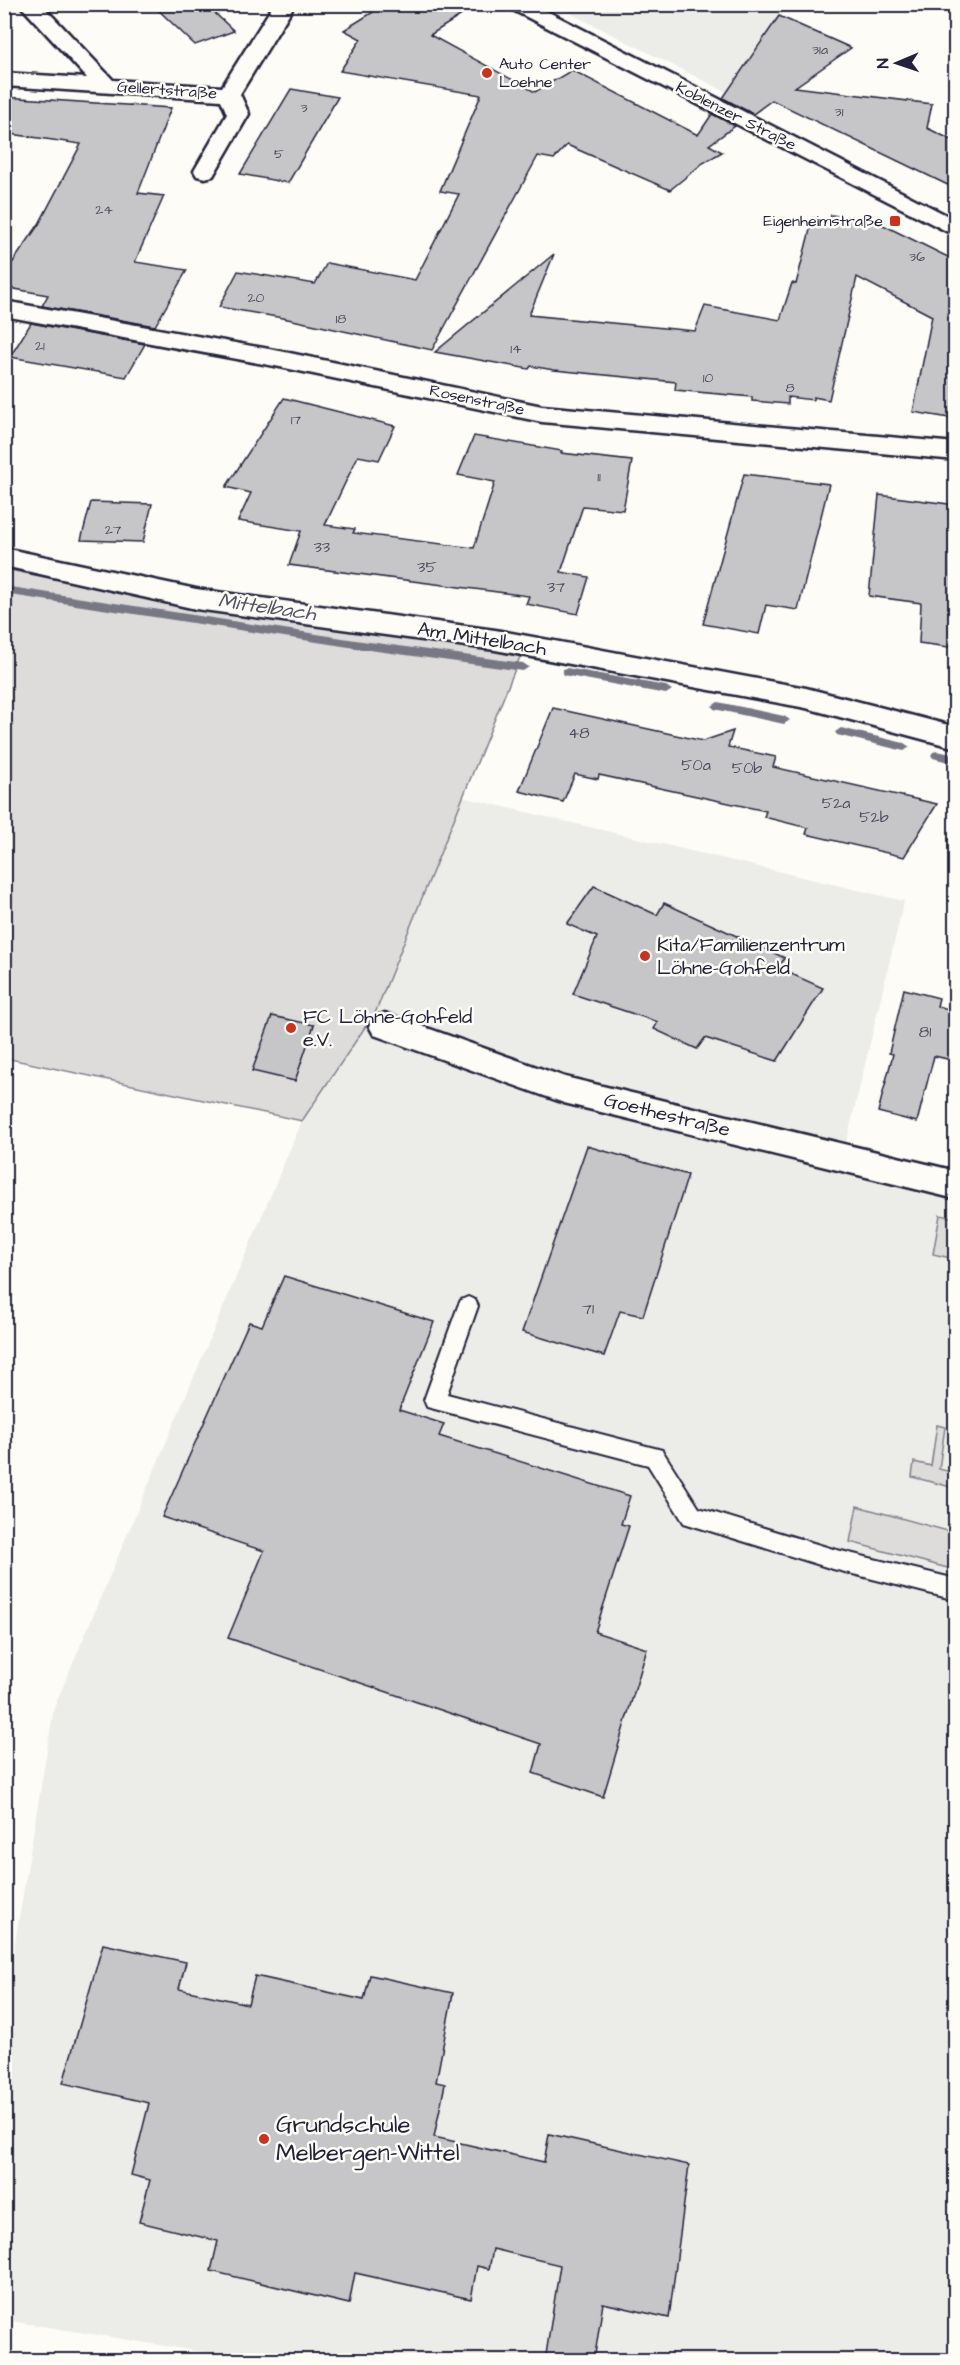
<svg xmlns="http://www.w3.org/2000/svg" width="960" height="2365" font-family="'Architects Daughter',sans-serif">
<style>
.built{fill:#ecece9}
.green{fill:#dddcdb;stroke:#807f8b;stroke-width:1.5}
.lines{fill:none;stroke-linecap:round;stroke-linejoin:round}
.stream{fill:#787885;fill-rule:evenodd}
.building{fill:#c6c6c8;stroke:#22223b;stroke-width:1.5}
.service-casing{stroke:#22223b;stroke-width:4}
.minor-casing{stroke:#22223b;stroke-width:5}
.tertiary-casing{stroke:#22223b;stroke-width:5}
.service{fill:#fdfcf7;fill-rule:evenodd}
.minor{fill:#fdfcf7;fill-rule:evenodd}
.tertiary{fill:#fdfcf7;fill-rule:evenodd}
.poi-dot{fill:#c8321e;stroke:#fdfcf7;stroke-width:2}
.labels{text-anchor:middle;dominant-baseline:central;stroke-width:5;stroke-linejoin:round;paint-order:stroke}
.far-number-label{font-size:14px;fill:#4b4b5e}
.far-poi-label{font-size:16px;fill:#22223b;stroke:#fdfcf7;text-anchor:start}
.far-street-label{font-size:16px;fill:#22223b;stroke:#fdfcf7}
.number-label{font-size:16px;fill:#4b4b5e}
.street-label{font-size:20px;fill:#22223b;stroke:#fdfcf7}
.poi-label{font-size:20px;fill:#22223b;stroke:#fdfcf7;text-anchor:start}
.water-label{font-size:21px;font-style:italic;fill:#545466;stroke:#fdfcf7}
.near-poi-label{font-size:24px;fill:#22223b;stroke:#fdfcf7;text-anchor:start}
</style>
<rect width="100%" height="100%" fill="#fdfcf7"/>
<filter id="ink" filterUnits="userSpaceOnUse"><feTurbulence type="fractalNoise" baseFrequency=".0167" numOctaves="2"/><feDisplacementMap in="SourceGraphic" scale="12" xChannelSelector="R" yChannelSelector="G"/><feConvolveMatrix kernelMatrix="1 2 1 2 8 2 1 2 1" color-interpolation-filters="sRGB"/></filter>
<g filter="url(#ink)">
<!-- built -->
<g class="built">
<path d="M554,5H788L730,94Z"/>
<path d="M462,797L904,901L846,1144L844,1164L955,1191V2360H215V2354L5,2320V2003L54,1708L302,1121L376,1011Z"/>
</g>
<!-- green -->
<g class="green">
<path d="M4,569L192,605L524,647L376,1011L302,1121L5,1058Z"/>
<path d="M940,1215L955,1218V1259L933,1254Z"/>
<path d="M937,1425L945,1427L939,1469L955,1473V1488L912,1477L914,1462L931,1466Z"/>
<path d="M857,1506L955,1533V1570L850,1542Z"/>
</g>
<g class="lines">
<!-- stream -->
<g class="stream">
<path d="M4,586L362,641L523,663L529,667L523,671L362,649L4,594Z"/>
<path d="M567,668L666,686L672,690L666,694L563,675V669Z"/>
<path d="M718,702L784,716L790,720L784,724L714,709L712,706Z"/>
<path d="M841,728L904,743L910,747L904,751L837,735L835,732Z"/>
<path d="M937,751L956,755V764L933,758L931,755L933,752Z"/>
</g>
</g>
<!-- building -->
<g class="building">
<path d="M152,4H205L234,31L195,45Z"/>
<path d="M386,4H479L430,35L535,92L572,70L698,135L712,114L735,126L709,145L722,152L703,163L670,190L567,145L554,159L538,156L432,350L283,318L219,307L238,271L315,284L327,263L415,280L459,194L440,191L481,95L340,71L361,39L344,30Z"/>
<path d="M779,16L851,48L795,87L932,104L927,128L956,142V189L772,100L753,114L723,98Z"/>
<path d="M291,89L338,97L288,183L240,174Z"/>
<path d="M4,97L171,108L138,193L164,196L135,262L187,270L155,326L42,306L48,295L4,287V275L39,224L81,144L4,133Z"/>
<path d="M831,215L877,222L956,261V419L913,412L932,316L857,277L829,400L813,397V400L788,397V404L752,401V397L675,390L676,382L554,370L531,366L529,369L435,352L554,254L529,315L695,331L705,306L780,320L792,283L796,284L813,218L829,221Z"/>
<path d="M31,323L145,344L126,377L10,357Z"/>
<path d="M284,398L395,426L379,460L358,456L325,525L355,529L353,533L474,548L495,482L458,475L474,436L562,451L561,453L632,461L623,510L583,506L561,572L589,577L578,614L526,604L529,596L289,565L301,531L238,521L251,493L226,487Z"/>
<path d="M744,474L829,484L798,610L766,605L759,634L703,624Z"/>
<path d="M879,495L956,505V648L919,643L921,603L869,596Z"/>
<path d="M91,502L152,504L143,542L81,540Z"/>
<path d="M553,708L703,741L733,731L728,747L776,757L773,767L937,804L904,857L806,834L808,828L764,817L766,811L599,775L598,779L575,774L563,802L519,791Z"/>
<path d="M594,886L657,915L664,903L785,958L778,968L823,988L777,1061L705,1038L697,1049L654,1029L658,1022L573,994L597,937L567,924Z"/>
<path d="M904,989L939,998L937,1006L956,1011V1061L934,1056L917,1122L878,1112L893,1054L889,1053Z"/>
<path d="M272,1016L314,1025L295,1081L252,1071Z"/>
<path d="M587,1146L688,1175L643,1316L620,1311L604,1356L522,1332Z"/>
<path d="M284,1276L434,1322L399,1410L444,1424L439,1436L630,1496L621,1524L629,1526L595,1632L647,1649L603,1797L533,1773L541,1744L228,1638L264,1551L162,1517L249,1322L262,1326Z"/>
<path d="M103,1944L186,1962L179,1989L248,2004L255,1976L364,2000L370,1975L453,1993L436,2082L445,2084L434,2137L544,2162L549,2134L689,2165L669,2318L603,2303L594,2361H545L560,2265L493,2249L489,2269L477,2266L471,2299L355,2273L349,2304L211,2271L218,2241L139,2222L150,2180L131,2175L149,2103L63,2083Z"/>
</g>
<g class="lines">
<!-- service casing -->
<g class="service-casing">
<path id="service" d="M468,1297L475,1300L478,1306L447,1394L662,1450L699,1508L833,1549L956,1579V1600L833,1569L684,1523L648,1465L427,1407L424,1400L458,1306L461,1300Z"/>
</g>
<!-- minor casing -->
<g class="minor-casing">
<g id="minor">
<path d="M19,4H41L113,80L222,87L274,4H295L240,94L249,114L213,176L205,178L197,176L194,171L227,114L221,100L4,86V73L87,78Z"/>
<path d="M934,4H956V11L937,8Z"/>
<path d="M4,301L280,351L542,406L956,443V460L542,422L280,367L4,316Z"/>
<path d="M4,548L196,589L495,630L806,688L956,727V748L806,708L495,650L196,609L4,566Z"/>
<path d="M385,1013L565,1077L956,1171V1199L564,1103L374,1035L369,1026L374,1017Z"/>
</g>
</g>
<!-- tertiary casing -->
<g class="tertiary-casing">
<path id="tertiary" d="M506,4H533L956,220V236L509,8Z"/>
</g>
<!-- service -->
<use href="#service" class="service"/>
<!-- minor -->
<use href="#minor" class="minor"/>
<!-- tertiary -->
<use href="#tertiary" class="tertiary"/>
</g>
</g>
<!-- markers -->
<g class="poi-dot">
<circle cx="487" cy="73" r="6"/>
<rect x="889" y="215" width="12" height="12" rx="3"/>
<circle cx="645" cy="956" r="6"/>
<circle cx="291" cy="1028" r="6"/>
<circle cx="264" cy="2139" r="6"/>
</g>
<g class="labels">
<!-- far-number labels -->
<g class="far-number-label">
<text x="820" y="50">31a</text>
<text x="304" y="108">3</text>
<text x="839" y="112">31</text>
<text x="279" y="154">5</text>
<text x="104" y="210">24</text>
<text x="917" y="257">36</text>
<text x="256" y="298">20</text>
<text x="341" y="319">18</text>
<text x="40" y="346">21</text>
<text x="516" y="349">14</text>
<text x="708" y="378">10</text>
<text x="790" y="388">8</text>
<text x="296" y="420">17</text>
<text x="599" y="477">11</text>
<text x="113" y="530">27</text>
</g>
<!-- far-poi labels -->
<g class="far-poi-label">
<text x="499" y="64">Auto Center<tspan x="499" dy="18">Loehne</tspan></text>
<text x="883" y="221" text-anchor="end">Eigenheimstraße</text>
</g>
<!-- far-street labels -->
<g class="far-street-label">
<text transform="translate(167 90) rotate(4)">Gellertstraße</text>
<text transform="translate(736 116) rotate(27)">Koblenzer Straße</text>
<text transform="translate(477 400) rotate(12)">Rosenstraße</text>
</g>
<!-- number labels -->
<g class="number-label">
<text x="322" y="547">33</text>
<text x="427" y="567">35</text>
<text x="556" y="587">37</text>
<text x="579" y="733">48</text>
<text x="696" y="765">50a</text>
<text x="747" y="768">50b</text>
<text x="836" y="803">52a</text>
<text x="874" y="817">52b</text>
<text x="925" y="1032">81</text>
<text x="588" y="1309">71</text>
</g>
<!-- street labels -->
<g class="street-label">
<text transform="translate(482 639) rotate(9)">Am Mittelbach</text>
<text transform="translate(667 1115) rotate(14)">Goethestraße</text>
</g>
<!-- poi labels -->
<g class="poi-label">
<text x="657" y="945">Kita/Familienzentrum<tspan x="657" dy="23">Löhne-Gohfeld</tspan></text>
<text x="303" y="1017">FC Löhne-Gohfeld<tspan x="303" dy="23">e.V.</tspan></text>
</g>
<!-- water labels -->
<g class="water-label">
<text transform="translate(267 607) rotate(8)">Mittelbach</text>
</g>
<!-- near-poi labels -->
<g class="near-poi-label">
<text x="276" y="2125">Grundschule<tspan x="276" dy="28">Melbergen-Wittel</tspan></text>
</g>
</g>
<!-- margin -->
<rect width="960" height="2365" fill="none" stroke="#fdfcf7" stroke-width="24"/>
<rect x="12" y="12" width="936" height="2341" fill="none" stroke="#22223b" stroke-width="2" filter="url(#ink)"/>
<!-- north arrow -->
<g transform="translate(897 63) rotate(268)" stroke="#fdfcf7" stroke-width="4.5" paint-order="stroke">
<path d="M0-4.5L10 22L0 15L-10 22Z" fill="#22223b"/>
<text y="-9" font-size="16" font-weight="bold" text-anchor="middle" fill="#22223b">N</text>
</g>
</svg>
